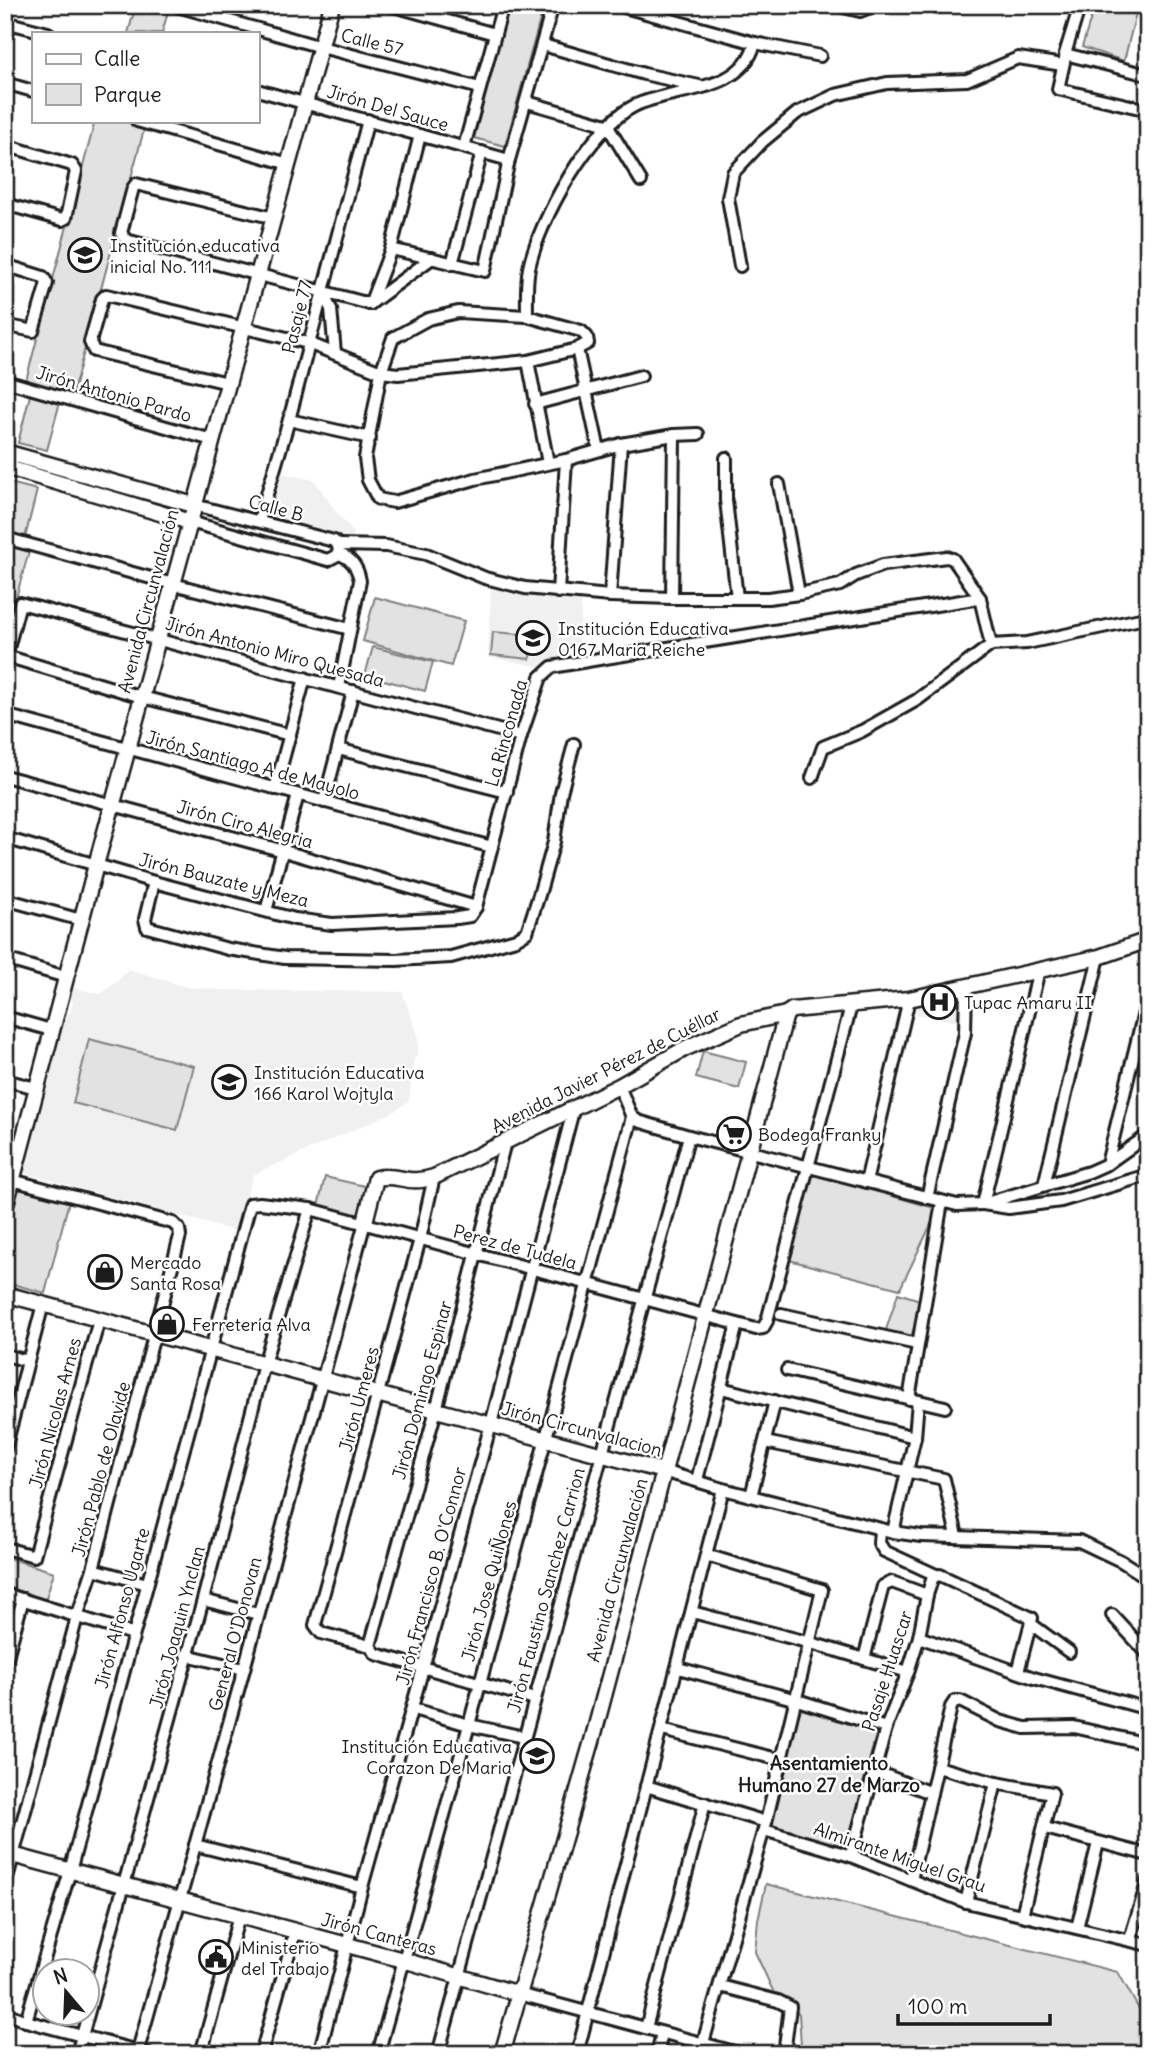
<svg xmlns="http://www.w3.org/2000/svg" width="1153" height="2059" font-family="Delius,sans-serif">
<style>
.built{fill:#f0f0f0}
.green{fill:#e2e2e2;stroke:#7f7f7f;stroke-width:2}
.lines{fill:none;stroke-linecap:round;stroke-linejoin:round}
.minor-casing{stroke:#1c1c1c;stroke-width:16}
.tertiary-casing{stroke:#1c1c1c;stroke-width:19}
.minor{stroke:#fff;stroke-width:10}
.tertiary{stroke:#fff;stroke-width:14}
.labels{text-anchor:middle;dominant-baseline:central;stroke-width:5;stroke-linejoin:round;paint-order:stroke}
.street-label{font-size:18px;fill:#1c1c1c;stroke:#fff}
.poi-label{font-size:18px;fill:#1c1c1c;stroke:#fff;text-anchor:start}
.neighbourhood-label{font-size:19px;font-weight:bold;fill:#1c1c1c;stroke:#fff}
</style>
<rect width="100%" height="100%" fill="#fff"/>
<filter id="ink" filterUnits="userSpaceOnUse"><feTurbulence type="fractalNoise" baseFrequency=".0143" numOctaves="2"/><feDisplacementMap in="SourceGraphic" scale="14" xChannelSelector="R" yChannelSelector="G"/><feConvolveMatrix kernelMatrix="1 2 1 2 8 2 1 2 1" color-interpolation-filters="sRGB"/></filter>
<g filter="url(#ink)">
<!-- built -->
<g class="built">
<path d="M276,472L314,480L337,513L354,533L351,541L264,514Z"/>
<path d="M491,589L513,594L545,591L581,595V620L575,661L543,667L488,657Z"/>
<path d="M128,969L186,987L221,990L402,992L418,1036V1051L413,1063L409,1101L393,1112L253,1175L235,1231L24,1173L65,1013L70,1014L73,1003L70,997L72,987L100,994L118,981Z"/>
<path d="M958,990L961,1007L958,1022L916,1014L919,997Z"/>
</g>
<!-- green -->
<g class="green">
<path d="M136,5H159L169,8L162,33H128Z"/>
<path d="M510,5H544L505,146L474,138Z"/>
<path d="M1095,5H1138L1124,61L1082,47Z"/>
<path d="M95,121H126L145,126L72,396L25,384Z"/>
<path d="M30,395L60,402L47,450L18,443Z"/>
<path d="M6,482L37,490L25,538L5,533Z"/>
<path d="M5,541L30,548L5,637Z"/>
<path d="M375,597L464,621L451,666L363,641Z"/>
<path d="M493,632L532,635L530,659L491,655Z"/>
<path d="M373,647L433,662L425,691L365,675Z"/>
<path d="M89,1039L194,1066L177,1130L73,1103Z"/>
<path d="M703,1051L746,1062L739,1089L696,1078Z"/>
<path d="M813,1173L934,1208L935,1216L900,1289L789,1260Z"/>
<path d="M325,1177L369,1187L362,1216L318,1206Z"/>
<path d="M18,1187L69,1201L45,1293L5,1282V1232Z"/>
<path d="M898,1293L923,1301L910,1340L885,1333Z"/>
<path d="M5,1557L54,1572L45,1601L5,1589Z"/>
<path d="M801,1707L877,1730L847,1847L769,1826Z"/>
<path d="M766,1884L1118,1972L1148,2025V2054H821L801,2045L799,2014L773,1991L755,1952L758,1920Z"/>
</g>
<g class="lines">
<!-- minor casing -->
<g class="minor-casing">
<g id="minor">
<path d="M174,5L321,47L480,88"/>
<path d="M390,5L495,34"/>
<path d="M617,5L755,43L820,56"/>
<path d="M835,5L860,11L875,5"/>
<path d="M1080,5L1065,54L1148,75"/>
<path d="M5,22L48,33"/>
<path d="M543,45L644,74L699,86"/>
<path d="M1065,58L1058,89L1148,110"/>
<path d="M5,83L33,91"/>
<path d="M257,90L509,160"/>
<path d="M527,102L607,125L641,181"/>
<path d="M137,121L289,164"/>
<path d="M5,145L72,165L76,171L66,218L62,220L5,204"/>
<path d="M464,147L503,5"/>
<path d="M274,218L136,184L133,188L121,233L126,240L370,304"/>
<path d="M391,249L485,271L509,160L553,5"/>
<path d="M452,264L482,152"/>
<path d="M5,265L43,277L47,283L33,331L5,325"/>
<path d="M740,266L728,198L733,173L762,142L797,113L835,95L887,83L967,80L1018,58L1063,65"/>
<path d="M321,290L331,309L335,353"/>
<path d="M370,304L391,249L420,135"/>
<path d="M370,304L432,258"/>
<path d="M527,316C527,300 526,283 529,268C539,220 590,128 634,106C675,86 741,95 755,43"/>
<path d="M577,349L599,450"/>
<path d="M528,361L548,463"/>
<path d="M5,381L212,440"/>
<path d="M228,383L94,351L90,342L102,299L106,295L111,296L308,343L381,372L398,374L528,361L577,349L588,343L587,337L581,331L527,316L458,312L428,319L393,338L381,372L365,458L368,480L378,499L394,502L475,479L566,460L621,444L674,435L698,434"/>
<path d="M535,404L641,376"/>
<path d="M289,420L370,438"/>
<path d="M726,458V500L737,598"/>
<path d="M779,484L799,594"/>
<path d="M194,505L334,541L338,545L339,554"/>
<path d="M259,521L289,420L368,120"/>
<path d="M190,522L328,560L339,554"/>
<path d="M5,538L173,584L350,629"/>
<path d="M338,545L386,546L426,554L485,578L525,588L610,596L672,598H768L799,594L840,585L856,575L883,565L947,557L953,559L980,598L991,645"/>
<path d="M339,554C351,558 358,568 360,581L339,687"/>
<path d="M558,592L566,460"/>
<path d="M610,596L621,444"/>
<path d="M672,598L674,435"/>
<path d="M5,715L492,847"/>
<path d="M290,735L142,697L6,656L20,603L521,736"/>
<path d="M338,749L507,792"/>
<path d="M5,776L284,851L476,907"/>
<path d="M812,778L823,747L862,731L917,700L991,645L1027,643L1145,618"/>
<path d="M275,789L305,678"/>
<path d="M324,802L353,691"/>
<path d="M5,838L154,882L295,919L332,924L457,918L470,916L476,907L521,736L541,677L552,667L605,658L980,598"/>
<path d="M154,882L145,919L147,927L228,949L285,958L396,960L451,957L516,939L527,932L539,895L554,842L561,793L574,744"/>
<path d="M5,899L81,920"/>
<path d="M266,911L298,795"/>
<path d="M5,959L66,977"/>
<path d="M1039,970L983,1204L1009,1208L1061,1201L1148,1175"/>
<path d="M5,1017L51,1030"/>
<path d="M5,1080L36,1088"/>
<path d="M619,1086L632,1117L638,1121L689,1136L957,1205L983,1204L1089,1172L1107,1164L1148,1135"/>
<path d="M5,1143L20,1147"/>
<path d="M1107,1164L1148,996"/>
<path d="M866,1182L909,999"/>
<path d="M1044,1185L1099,957"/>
<path d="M927,1198L965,1033L966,986"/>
<path d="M781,1314L917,1344"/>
<path d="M5,1355L28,1361"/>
<path d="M787,1370L945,1407"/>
<path d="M721,1388L915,1437"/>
<path d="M909,1399L942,1202"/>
<path d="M765,1442L944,1479L957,1536"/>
<path d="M5,1449L43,1304"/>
<path d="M663,1471L723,1489L893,1532L921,1536L1079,1541L1121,1561L1148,1578"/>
<path d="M697,1480L737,1324"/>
<path d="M751,1496L775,1401"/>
<path d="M880,1530L879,1543L884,1551L936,1575"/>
<path d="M893,1532L915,1437L918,1401"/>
<path d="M5,1548L34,1556L99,1320"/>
<path d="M93,1569L147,1584"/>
<path d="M5,1594L133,1634"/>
<path d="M203,1600L258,1614"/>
<path d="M692,1612L811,1643L908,1672"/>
<path d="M1112,1615L1148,1654"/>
<path d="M1031,1624L1069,1652"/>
<path d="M919,1637L1034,1678L1137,1706L1148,1705"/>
<path d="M370,1646L321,1633L315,1625L420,1239L434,1177"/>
<path d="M370,1646L436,1410L505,1142"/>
<path d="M370,1646L376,1654L535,1699"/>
<path d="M186,1655L244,1669"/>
<path d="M864,1659L883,1586L892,1582L927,1595"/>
<path d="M5,1664L23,1599"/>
<path d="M678,1668L797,1700L886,1728"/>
<path d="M413,1709L469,1725L524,1737"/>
<path d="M662,1730L781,1760"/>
<path d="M937,1767L996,1783L1052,1793L1022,1915"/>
<path d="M874,1771L931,1793"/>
<path d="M646,1786L766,1822"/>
<path d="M1045,1828L1148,1855"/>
<path d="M764,1830L851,1856L966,1902L1148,1945"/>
<path d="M195,1845L362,1887"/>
<path d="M851,1856L886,1728L908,1672L919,1637L927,1595L933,1577L940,1575L1032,1618L1018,1672"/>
<path d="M911,1880L951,1707L955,1701H960L1000,1721L1025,1728L1074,1727L1148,1744"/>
<path d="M5,1886L77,1617L93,1569L180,1236L179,1229L173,1223L12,1180"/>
<path d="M966,1902L996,1783"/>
<path d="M1077,1928L1098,1843"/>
<path d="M1130,1939L1148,1880"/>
<path d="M720,1986L778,2001L790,2007L784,2054"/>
<path d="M519,1994L742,2054"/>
<path d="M5,2013L26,2021L149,2054"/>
<path d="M26,2021L70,1871L250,1204L260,1203L310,1209L756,1329L763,1328L767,1321L851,1006"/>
<path d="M646,2028L705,1803"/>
<path d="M703,2043L766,1822L822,1590L706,1555"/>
<path d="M77,2054L203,1600L264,1364L310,1209"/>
<path d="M137,2054L244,1669L365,1222"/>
<path d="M201,2054L239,1916"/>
<path d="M261,2054L295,1932"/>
<path d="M319,2054L362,1887L491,1424L574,1107"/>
<path d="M378,2054L469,1725L632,1117"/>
<path d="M438,2054L689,1136"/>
<path d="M577,2054L723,1489"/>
<path d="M657,2054L662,2033"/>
</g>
</g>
<!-- tertiary casing -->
<g class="tertiary-casing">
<g id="tertiary">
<path d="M5,452L194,505"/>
<path d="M5,467L190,522"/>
<path d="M5,1208L96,865L332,5"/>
<path d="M365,1222L376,1178C399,1173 407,1186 434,1177L619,1086L686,1048L741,1024L786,1014L792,1010L909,999L1099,957L1148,940"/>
<path d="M5,1294L663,1471"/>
<path d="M5,1853L403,1960L519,1994"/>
<path d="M502,2054L592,1741L786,1014"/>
</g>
</g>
<!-- minor -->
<use href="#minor" class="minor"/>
<!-- tertiary -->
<use href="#tertiary" class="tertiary"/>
</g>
</g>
<!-- icons -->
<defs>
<g id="school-ring" transform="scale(1.75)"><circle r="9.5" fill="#fff" stroke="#1c1c1c" stroke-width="1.5"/><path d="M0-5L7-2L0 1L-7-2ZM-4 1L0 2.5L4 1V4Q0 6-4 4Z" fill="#1c1c1c"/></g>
<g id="hospital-ring" transform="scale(1.75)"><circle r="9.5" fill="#fff" stroke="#1c1c1c" stroke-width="1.5"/><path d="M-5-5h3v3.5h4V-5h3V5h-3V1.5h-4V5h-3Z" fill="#1c1c1c"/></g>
<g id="supermarket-ring" transform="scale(1.75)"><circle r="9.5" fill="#fff" stroke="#1c1c1c" stroke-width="1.5"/><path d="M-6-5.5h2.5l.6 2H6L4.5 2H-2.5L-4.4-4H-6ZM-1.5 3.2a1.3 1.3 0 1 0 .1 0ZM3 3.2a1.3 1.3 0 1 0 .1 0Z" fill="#1c1c1c"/></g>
<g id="shop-ring" transform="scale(1.75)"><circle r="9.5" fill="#fff" stroke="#1c1c1c" stroke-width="1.5"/><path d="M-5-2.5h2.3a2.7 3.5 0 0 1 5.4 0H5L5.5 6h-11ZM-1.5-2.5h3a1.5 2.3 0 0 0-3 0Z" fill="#1c1c1c"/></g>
<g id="civic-ring" transform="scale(1.75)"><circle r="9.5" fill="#fff" stroke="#1c1c1c" stroke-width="1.5"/><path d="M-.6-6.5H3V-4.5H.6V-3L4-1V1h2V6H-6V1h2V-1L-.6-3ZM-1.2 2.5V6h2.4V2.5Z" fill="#1c1c1c"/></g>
</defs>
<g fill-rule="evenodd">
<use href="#school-ring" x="85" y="255"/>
<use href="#school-ring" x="533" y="638"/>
<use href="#hospital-ring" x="939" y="1002"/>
<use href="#school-ring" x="229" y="1082"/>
<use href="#supermarket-ring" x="734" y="1134"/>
<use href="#shop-ring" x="105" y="1272"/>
<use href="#shop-ring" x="167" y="1324"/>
<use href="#school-ring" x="537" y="1756"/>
<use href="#civic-ring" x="216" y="1957"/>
</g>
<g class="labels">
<!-- street labels -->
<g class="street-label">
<text transform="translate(372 42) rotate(14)">Calle 57</text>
<text transform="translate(388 108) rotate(16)">Jirón Del Sauce</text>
<text transform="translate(297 317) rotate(-76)">Pasaje 77</text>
<text transform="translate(114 394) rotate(16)">Jirón Antonio Pardo</text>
<text transform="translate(276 508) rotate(15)">Calle B</text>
<text transform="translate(148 601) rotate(-75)">Avenida Circunvalación</text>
<text transform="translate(275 652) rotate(15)">Jirón Antonio Miro Quesada</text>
<text transform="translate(506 733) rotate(-74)">La Rinconada</text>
<text transform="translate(253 765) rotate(15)">Jirón Santiago A de Mayolo</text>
<text transform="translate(245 824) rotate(15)">Jirón Ciro Alegria</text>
<text transform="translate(224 880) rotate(14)">Jirón Bauzate y Meza</text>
<text transform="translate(606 1070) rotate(-27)">Avenida Javier Pérez de Cuéllar</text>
<text transform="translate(515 1247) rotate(15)">Perez de Tudela</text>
<text transform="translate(422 1390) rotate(-75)">Jirón Domingo Espinar</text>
<text transform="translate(359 1399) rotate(-75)">Jirón Umeres</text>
<text transform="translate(55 1413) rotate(-75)">Jirón Nicolas Arnes</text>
<text transform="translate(582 1429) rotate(15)">Jirón Circunvalacion</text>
<text transform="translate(101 1469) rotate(-75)">Jirón Pablo de Olavide</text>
<text transform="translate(617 1570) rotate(-75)">Avenida Circunvalación</text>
<text transform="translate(431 1576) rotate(-75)">Jirón Francisco B. O'Connor</text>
<text transform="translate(489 1581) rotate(-75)">Jirón Jose QuiÑones</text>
<text transform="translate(546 1590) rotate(-75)">Jirón Faustino Sanchez Carrion</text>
<text transform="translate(122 1608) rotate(-75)">Jirón Alfonso Ugarte</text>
<text transform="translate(177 1627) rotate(-75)">Jirón Joaquin Ynclan</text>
<text transform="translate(235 1634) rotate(-75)">General O'Donovan</text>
<text transform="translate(887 1671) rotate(-72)">Pasaje Huascar</text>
<text transform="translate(900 1857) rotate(19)">Almirante Miguel Grau</text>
<text transform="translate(379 1934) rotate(15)">Jirón Canteras</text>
</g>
<!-- poi labels -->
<g class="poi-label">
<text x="110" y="245">Institución educativa<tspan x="110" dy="21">inicial No. 111</tspan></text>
<text x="558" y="628">Institución Educativa<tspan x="558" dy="21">0167 Maria Reiche</tspan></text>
<text x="964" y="1002">Tupac Amaru II</text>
<text x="254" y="1072">Institución Educativa<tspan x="254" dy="21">166 Karol Wojtyla</tspan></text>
<text x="758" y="1134">Bodega Franky</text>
<text x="130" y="1262">Mercado<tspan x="130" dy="21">Santa Rosa</tspan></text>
<text x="192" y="1324">Ferretería Alva</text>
<text x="512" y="1746" text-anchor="end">Institución Educativa<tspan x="512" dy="21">Corazon De Maria</tspan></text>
<text x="241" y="1947">Ministerio<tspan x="241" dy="21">del Trabajo</tspan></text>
</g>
<!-- neighbourhood labels -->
<g class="neighbourhood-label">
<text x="829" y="1763">Asentamiento<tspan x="829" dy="22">Humano 27 de Marzo</tspan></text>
</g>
</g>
<!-- margin -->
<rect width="1153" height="2059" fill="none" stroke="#fff" stroke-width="28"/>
<rect x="14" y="14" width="1125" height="2031" fill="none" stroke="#1c1c1c" stroke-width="2.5" filter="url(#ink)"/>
<!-- legend -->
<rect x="32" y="32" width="228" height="91" fill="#ffffff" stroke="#a4a4a4" stroke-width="2"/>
<rect x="46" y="54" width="35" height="10" fill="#ffffff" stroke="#a4a4a4" stroke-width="2"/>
<text x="94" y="66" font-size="21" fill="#1c1c1c">Calle</text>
<rect x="46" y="84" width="35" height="21" fill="#e2e2e2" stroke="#a4a4a4" stroke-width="2"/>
<text x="94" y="102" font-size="21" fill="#1c1c1c">Parque</text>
<!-- north arrow -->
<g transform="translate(66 1992) rotate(341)"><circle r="33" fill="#ffffff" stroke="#a4a4a4" stroke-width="2"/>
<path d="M0-5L12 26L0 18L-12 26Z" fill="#1c1c1c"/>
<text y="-10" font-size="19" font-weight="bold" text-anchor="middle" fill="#1c1c1c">N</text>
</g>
<!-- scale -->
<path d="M898 2014v10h152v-10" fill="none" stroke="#1c1c1c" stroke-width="3.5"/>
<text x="908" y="2014" font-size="21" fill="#1c1c1c" stroke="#ffffff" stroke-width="5" paint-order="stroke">100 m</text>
</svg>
